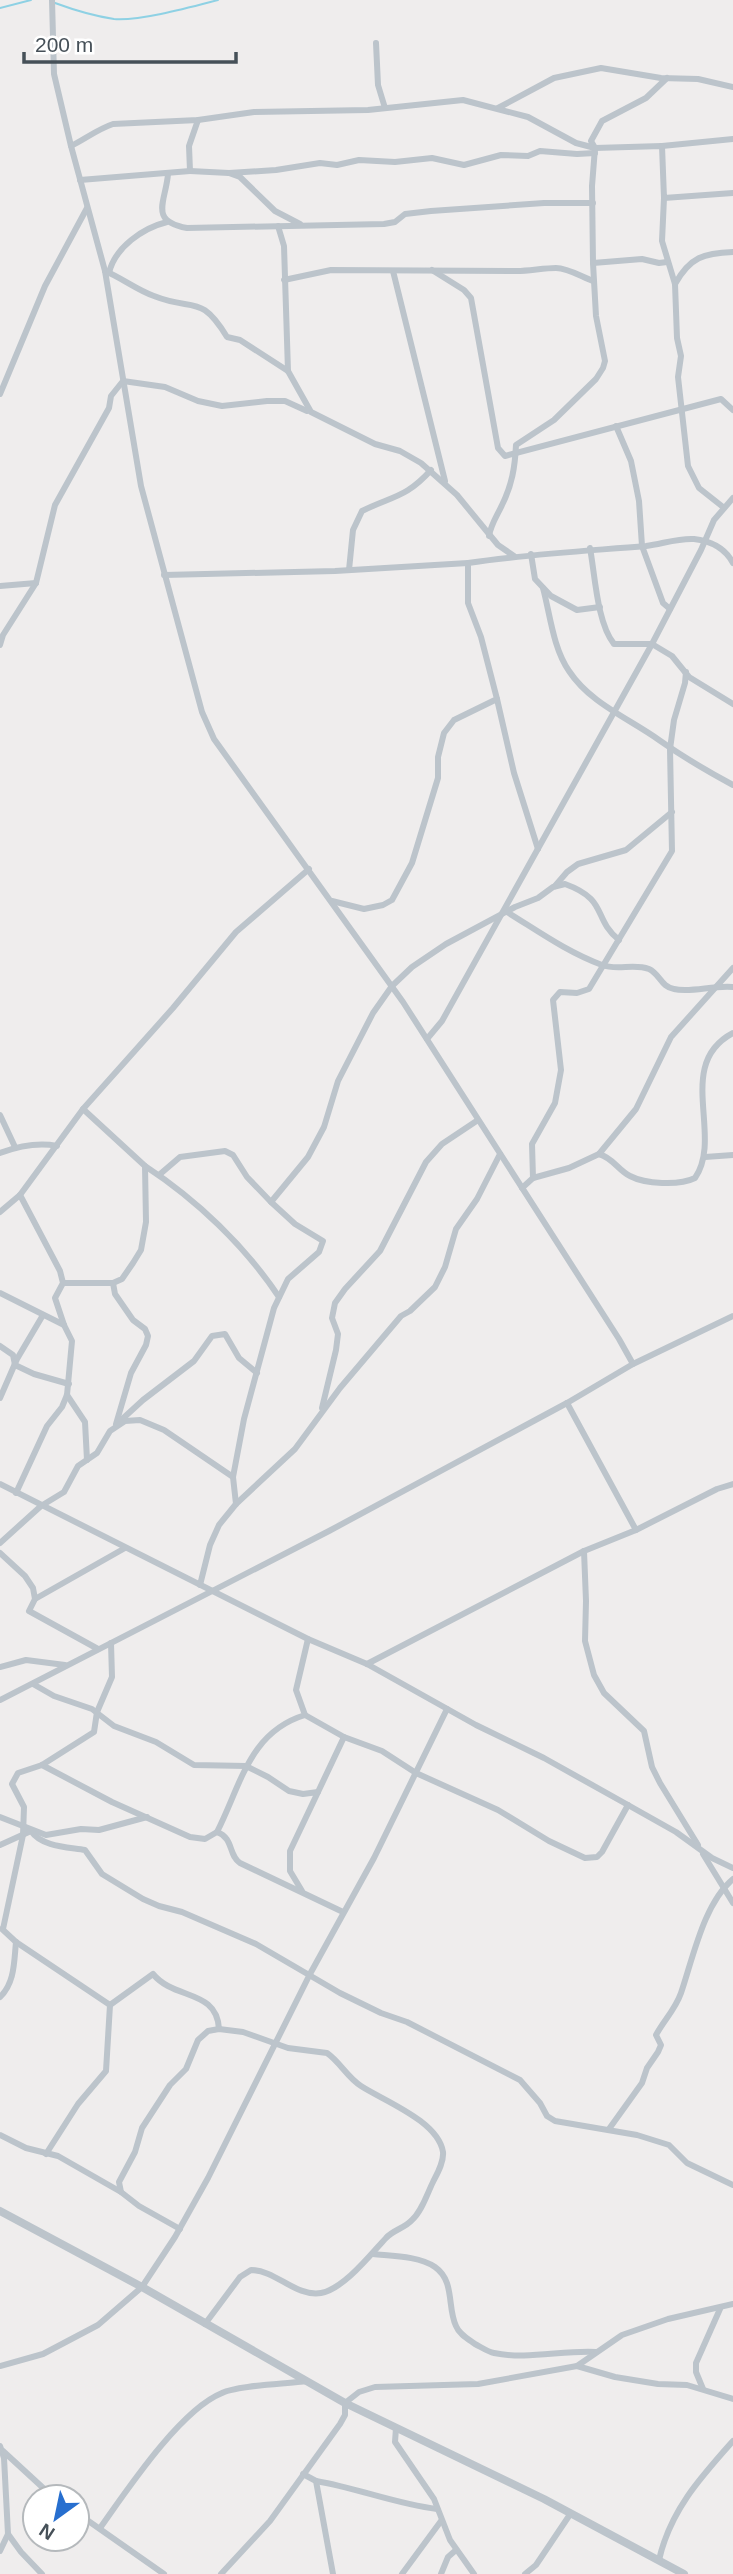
<svg xmlns="http://www.w3.org/2000/svg" width="733" height="2574" font-family="Arial,sans-serif">
<style>
.lines{fill:none;stroke-linecap:round;stroke-linejoin:round}
.stream{stroke:#8ed1e4;stroke-width:2}
.minor{stroke:#bcc4cb;stroke-width:6}
.tertiary{stroke:#bcc4cb;stroke-width:8}
</style>
<rect width="100%" height="100%" fill="#efeded"/>
<g class="lines">
<!-- stream -->
<g class="stream">
<path d="M55,3C74,10 94,16 114,19C141,21 191,7 218,0"/>
<path d="M0,8L31,0"/>
</g>
<!-- minor -->
<g class="minor">
<path d="M52,0L54,74L71,146L105,271L141,486L202,712L214,739L403,1002L619,1339L633,1364"/>
<path d="M376,43L378,85L385,108"/>
<path d="M667,78L646,98L602,121L591,141L595,148L592,186L593,263L642,259L659,263L667,262"/>
<path d="M498,108L554,78L601,68L661,78L698,79L733,87"/>
<path d="M71,146C85,139 98,129 113,124L198,120L254,112L368,110L463,100L528,117L576,143L595,148L662,146L664,198L733,193"/>
<path d="M662,146L733,139"/>
<path d="M190,171L229,173L240,177L275,211L300,224"/>
<path d="M229,173L276,170L320,163L337,165L359,160L395,162L432,158L464,165L501,155L528,156L540,151L577,154L595,153"/>
<path d="M168,174C166,201 148,221 187,228L384,224L395,222L405,214L431,211L544,203H593"/>
<path d="M80,180L190,171L189,146L198,120"/>
<path d="M664,198L662,241L675,284L677,338L681,356L678,377L688,466L699,488L723,507"/>
<path d="M278,226L284,246L288,371"/>
<path d="M432,270L464,290L471,298L498,448L505,456L721,399L733,410"/>
<path d="M105,271C122,278 137,290 154,296C194,312 200,293 227,337L240,340L288,371L311,412L375,444L400,451L421,463L457,495L498,545L514,556"/>
<path d="M393,271L445,481"/>
<path d="M109,273C115,247 143,228 167,222"/>
<path d="M284,280L331,270L517,271C529,271 544,268 556,268C568,268 582,277 593,281"/>
<path d="M675,284C690,257 704,253 733,252"/>
<path d="M0,394L45,286L87,208"/>
<path d="M616,426L631,461L639,501L642,546L663,603L670,609"/>
<path d="M489,536C491,524 497,516 502,505C512,485 515,467 516,445L554,420L596,379L603,368L605,361L596,316L593,263"/>
<path d="M590,548C595,575 597,623 614,644H652L672,656L689,677L733,704"/>
<path d="M531,554L535,579L551,596L577,610L600,607"/>
<path d="M349,570L353,530L362,511C392,496 406,498 431,470"/>
<path d="M164,575L335,571L468,563"/>
<path d="M0,586L36,583"/>
<path d="M543,588C550,614 553,648 569,671C590,703 628,718 659,740C683,757 707,771 733,785"/>
<path d="M0,645L3,635L36,583L55,505L109,408L111,396L123,381L165,387L198,401L222,406L267,401H285L307,411"/>
<path d="M497,699L514,773L538,849"/>
<path d="M555,886L567,872L578,864L626,850L672,812"/>
<path d="M332,901L364,909L383,905L392,900L412,863L438,778V757L444,733L454,720L497,699L481,637L468,603V563C528,554 586,551 646,546C662,544 678,538 694,539C711,541 725,548 733,563"/>
<path d="M507,912C538,931 567,952 602,965C618,971 633,963 649,969C660,974 661,987 674,989C691,993 713,985 733,987"/>
<path d="M427,1039L442,1021L652,644L701,550L714,520L733,498"/>
<path d="M0,1115L15,1147"/>
<path d="M0,1153C19,1146 37,1142 57,1146"/>
<path d="M599,1154L636,1109L671,1037L733,968"/>
<path d="M705,1157L733,1155"/>
<path d="M145,1166C197,1200 245,1246 279,1297"/>
<path d="M159,1175L180,1157L225,1151L233,1155L247,1177L271,1202"/>
<path d="M533,1178L532,1144L555,1103L561,1070L553,1000L560,992L577,993L589,989L672,851L670,749L674,720L685,683L686,672"/>
<path d="M522,1188L533,1178L569,1168L599,1154C613,1158 618,1170 630,1176C645,1184 679,1186 695,1178C724,1136 674,1064 733,1033"/>
<path d="M0,1212L20,1195L83,1109L173,1008L236,932L309,869"/>
<path d="M63,1283H113L122,1279L133,1263L141,1250L146,1222L145,1166L83,1109"/>
<path d="M113,1283L115,1294L133,1320L145,1329L148,1336L146,1345L131,1373L116,1424"/>
<path d="M0,1293L64,1325"/>
<path d="M0,1346L13,1355L15,1365L34,1374L69,1384"/>
<path d="M67,1395L85,1422L87,1460"/>
<path d="M0,1398L17,1359L43,1315"/>
<path d="M322,1408L336,1350L338,1334L332,1318L335,1303L345,1289L380,1251L426,1162L442,1144L478,1120"/>
<path d="M119,1422L143,1400L194,1361L212,1336L225,1334L239,1358L257,1373"/>
<path d="M233,1477L244,1419L274,1308L288,1279L319,1252L323,1241L295,1224L271,1202L308,1157L324,1127L338,1081L373,1013L392,986L412,967L446,944L515,907L538,898L553,887L565,884C609,900 592,918 619,940"/>
<path d="M0,1484L308,1639L367,1664L476,1725L544,1758L628,1805L676,1832L712,1858L733,1868"/>
<path d="M16,1493L47,1426L62,1407L67,1395L72,1341L64,1325L55,1298L63,1283L60,1271L20,1195"/>
<path d="M636,1530L717,1489L733,1484"/>
<path d="M0,1543L41,1506L64,1492L78,1466L97,1453L110,1431L125,1421L140,1420L164,1430L233,1477L236,1504"/>
<path d="M584,1551L586,1601L585,1641L594,1675L604,1693L644,1731L652,1767L660,1783L698,1845"/>
<path d="M0,1553L25,1576L33,1588L35,1599"/>
<path d="M200,1585L210,1545L219,1525L236,1504L295,1449L340,1388L401,1316L410,1311L435,1287L445,1267L456,1229L477,1199L500,1154"/>
<path d="M98,1649L29,1611L35,1599L125,1548"/>
<path d="M367,1664L584,1551L636,1530L567,1403"/>
<path d="M0,1667L26,1660L65,1665"/>
<path d="M33,1684L54,1696L92,1709L114,1726L156,1742L194,1765L246,1766L268,1777L289,1791L303,1794L318,1792L290,1851V1871L302,1891"/>
<path d="M0,1700L329,1531L567,1403L633,1364L733,1316"/>
<path d="M305,1715L344,1737L318,1792"/>
<path d="M344,1737L382,1751L416,1773L498,1810L549,1841L585,1858L597,1857L602,1852L628,1805"/>
<path d="M42,1765L112,1802L190,1837L205,1839L217,1832C234,1838 228,1855 240,1863L343,1912"/>
<path d="M0,1817L46,1835L81,1829L99,1830L147,1817"/>
<path d="M217,1832C241,1785 249,1732 305,1715L296,1690L308,1639"/>
<path d="M0,1845L31,1831C42,1847 68,1847 85,1850L102,1874L143,1899L159,1906L182,1912L256,1944L340,1993L381,2013L407,2022L520,2080L540,2103L547,2116L555,2121L637,2135L669,2145L687,2163L733,2185"/>
<path d="M703,1854L733,1903"/>
<path d="M2,1929L16,1942L110,2005L153,1974C174,2000 217,1989 219,2029"/>
<path d="M3,1929L23,1835L24,1807L12,1784L18,1773L42,1765L94,1732L97,1712L112,1677L111,1643"/>
<path d="M0,1997C15,1983 14,1961 16,1942"/>
<path d="M609,2129L642,2083L647,2068L658,2052L661,2045L656,2035C664,2020 675,2010 681,1993C693,1958 704,1903 733,1879"/>
<path d="M0,2135L26,2148L58,2156L121,2192"/>
<path d="M46,2154L78,2104L106,2071L110,2005"/>
<path d="M180,2229L139,2206L121,2192L119,2182L135,2152L142,2128L170,2085L186,2069L198,2040L208,2031L219,2029L243,2032L288,2048L327,2053C340,2062 347,2077 361,2086C384,2101 438,2121 443,2152C444,2162 437,2174 433,2182C427,2194 422,2211 412,2220C405,2228 393,2230 386,2238C371,2254 344,2289 321,2293C295,2297 276,2270 251,2270L240,2277L205,2324"/>
<path d="M373,2254C392,2256 419,2256 435,2267C455,2281 447,2307 456,2326C459,2334 468,2339 475,2344C481,2347 488,2352 494,2353C527,2360 563,2350 596,2352"/>
<path d="M0,2366L43,2354L98,2325L142,2287L175,2237L208,2178L310,1974L374,1858L447,1709"/>
<path d="M577,2366L615,2377L658,2384L687,2385L733,2399"/>
<path d="M703,2389L696,2372V2363L720,2309"/>
<path d="M396,2428L395,2442L434,2499L450,2540L474,2574"/>
<path d="M0,2446L4,2458L8,2534L21,2552L42,2574"/>
<path d="M3,2451L53,2497"/>
<path d="M303,2474L316,2481L333,2574"/>
<path d="M316,2481C357,2488 396,2504 437,2509"/>
<path d="M77,2513L164,2574"/>
<path d="M100,2528C127,2490 180,2410 222,2393C238,2385 287,2384 307,2381"/>
<path d="M0,2551L8,2534"/>
<path d="M659,2560C670,2511 700,2478 733,2441"/>
<path d="M221,2574L270,2521L340,2424L345,2415V2403L359,2392L375,2387L478,2384L577,2366L622,2335L668,2319L733,2304"/>
<path d="M402,2574L441,2521"/>
<path d="M441,2574L448,2557L456,2550"/>
<path d="M525,2574L536,2565L571,2513"/>
</g>
<!-- tertiary -->
<path class="tertiary" d="M0,2211L142,2287L345,2403L544,2499L684,2574"/>
</g>
<!-- north arrow -->
<g transform="translate(56 2518) rotate(213)"><circle r="33" fill="#ffffff" stroke="#b5b9bc" stroke-width="2"/>
<path d="M0-5L12 26L0 18L-12 26Z" fill="#276fcf"/>
<text y="-10" font-size="19" font-weight="bold" text-anchor="middle" fill="#465058">N</text>
</g>
<!-- scale -->
<path d="M24 52v10h212v-10" fill="none" stroke="#465058" stroke-width="3.5"/>
<text x="35" y="52" font-size="21" fill="#465058" stroke="#ffffff" stroke-width="5" paint-order="stroke">200 m</text>
</svg>
